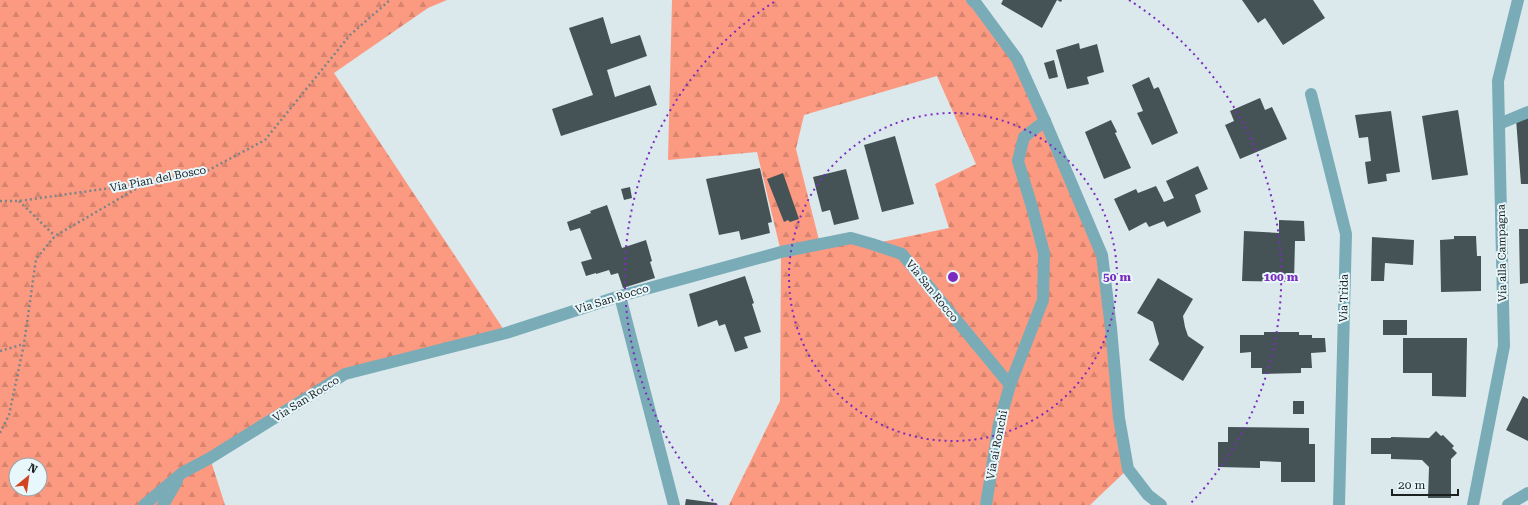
<svg xmlns="http://www.w3.org/2000/svg" width="1528" height="505" font-family="'Roboto Serif',serif">
<style>
.forest{fill:url(#forest-firs);fill-rule:evenodd}
.building{fill:#465356}
.lines{fill:none;stroke-linecap:round;stroke-linejoin:round}
.path{stroke:#7b8487;stroke-width:2.5;stroke-dasharray:2 3;stroke-linecap:butt}
.minor{stroke:#7aacb8;stroke-width:12}
.ring{fill:none;stroke:#7b2cbf;stroke-width:2;stroke-dasharray:2 4}
.labels{text-anchor:middle;dominant-baseline:central;stroke-width:4;stroke-linejoin:round;paint-order:stroke}
.street-label{font-size:11px;fill:#1b2021;stroke:#e8f7fb}
.centre{fill:#7b2cbf;stroke:#e8f7fb;stroke-width:2}
.ring-label{font-size:12px;text-anchor:middle;font-weight:bold;fill:#7b2cbf;stroke:#e8f7fb;stroke-width:4;stroke-linejoin:round;paint-order:stroke}
</style>
<defs>
<pattern id="forest-firs" width="22" height="20" patternUnits="userSpaceOnUse"><rect width="22" height="20" fill="#fc9a81"/><path d="M5 1l3.5 6h-7zM16 11l3.5 6h-7z" fill="#d7846f"/></pattern>
</defs>
<rect width="100%" height="100%" fill="#dbe9ed"/>
<!-- forest -->
<g class="forest">
<path d="M0,0H447L428,8L334,73L506,333L345,374L210,458L225,505H0ZM16,465H40V489H16Z"/>
<path d="M672,0H972L1017,59L1102,255L1128,469L1090,505H729L780,401L781,252L757,152L668,160ZM937,76L976,164L935,184L949,228L872,244H820L796,149L804,115Z"/>
</g>
<!-- building -->
<g class="building">
<path d="M1003,0H1062L1061,2L1057,0L1042,28L1001,4Z"/>
<path d="M1242,0H1313L1325,18L1283,45L1265,18L1258,23Z"/>
<path d="M603,17L611,44L640,35L647,56L607,70L615,97L650,85L657,105L561,136L552,109L593,95L569,28Z"/>
<path d="M1079,43L1080,49L1097,44L1104,72L1087,77L1089,84L1067,89L1056,50Z"/>
<path d="M1054,60L1058,77L1049,79L1044,63Z"/>
<path d="M1149,77L1154,89L1158,87L1159,88L1178,133L1152,145L1137,113L1143,111L1132,85Z"/>
<path d="M1260,98L1265,110L1272,107L1287,139L1240,159L1225,125L1234,121L1230,111Z"/>
<path d="M1458,110L1468,175L1432,180L1422,116Z"/>
<path d="M1391,111L1400,172L1386,174L1387,181L1368,184L1365,162L1371,161L1368,137L1359,138L1355,115Z"/>
<path d="M1528,118V184H1521L1516,119Z"/>
<path d="M1111,120L1117,132L1115,133L1131,168L1104,179L1085,132Z"/>
<path d="M895,136L914,204L882,212L864,145Z"/>
<path d="M1198,166L1208,189L1195,195L1201,212L1167,227L1164,221L1149,227L1146,222L1129,231L1114,199L1136,189L1138,193L1156,186L1164,202L1174,198L1166,181Z"/>
<path d="M760,168L772,222L768,223L770,233L741,240L739,231L719,235L706,179Z"/>
<path d="M846,169L859,219L834,225L830,210L822,212L813,177Z"/>
<path d="M783,173L799,219L790,222L788,220L784,222L767,179Z"/>
<path d="M630,187L632,198L624,200L621,189Z"/>
<path d="M607,205L622,248L646,240L652,261L650,262L655,278L623,288L618,273L611,275L609,270L596,274V273L586,276L581,262L592,259L580,228L570,231L567,222L591,213L590,211Z"/>
<path d="M1279,220L1304,221L1305,241H1295L1294,282L1242,281L1244,231L1279,233Z"/>
<path d="M1519,229H1528V283L1520,284Z"/>
<path d="M1454,236H1476L1477,256H1481V291L1441,292L1440,240L1454,239Z"/>
<path d="M1372,237L1414,240L1413,265L1385,263L1384,281H1371Z"/>
<path d="M745,276L754,303L752,304L761,332L744,337L748,348L735,352L725,324L719,326L717,320L698,327L689,294Z"/>
<path d="M1158,278L1193,299L1183,316L1185,327L1188,336L1204,347L1183,381L1149,360L1159,344L1153,322L1137,313Z"/>
<rect x="1383" y="320" width="24" height="15"/>
<path d="M1264,332H1299V335H1312V338H1325L1326,352L1311,353L1312,368H1301V373L1262,374V368H1251V352L1240,353V335H1264Z"/>
<path d="M1403,338H1467L1466,397L1432,396V373H1403Z"/>
<path d="M1523,396L1528,399V441L1506,430Z"/>
<rect x="1293" y="401" width="11" height="13"/>
<path d="M1228,427L1309,428V444H1315V482H1281V462L1260,461V468L1218,467V442H1228Z"/>
<path d="M1436,431L1441,436L1443,435L1454,446L1452,448L1457,453L1451,459V498H1428L1429,467L1422,460L1391,459V454H1371V438H1391V437L1429,438Z"/>
<path d="M686,499L716,503V505H685Z"/>
</g>
<g class="lines">
<!-- path -->
<g class="path">
<path d="M0,201H19L153,182L205,172L265,140L350,35L390,0"/>
<path d="M19,201L55,236"/>
<path d="M0,351L24,344"/>
<path d="M0,433L9,415L24,344L36,259L55,236L146,183"/>
</g>
<!-- minor -->
<g class="minor">
<path d="M972,0L975,2L1017,59L1045,121"/>
<path d="M1311,94L1346,234L1339,505"/>
<path d="M1499,124L1528,112"/>
<path d="M620,296L674,505"/>
<path d="M144,505L182,473L210,458L345,374L506,333L620,296L781,252L851,238L872,244L902,254L1010,385L1043,300L1044,253L1032,207L1018,161L1024,137L1045,121L1102,255L1111,328L1119,418L1128,469L1148,495L1161,505"/>
<path d="M163,505L177,481"/>
<path d="M986,505L999,424L1010,385"/>
<path d="M1473,505L1504,346L1498,81L1518,0"/>
<path d="M1508,505L1528,493"/>
</g>
</g>
<!-- distance rings -->
<g class="ring">
<circle cx="953" cy="277" r="164"/>
<path d="M717 505A328 328 0 0 1 777 0M1129 0A328 328 0 0 1 1189 505"/>
</g>
<g class="labels">
<!-- street labels -->
<g class="street-label">
<text transform="translate(158 179) rotate(-11)">Via Pian del Bosco</text>
<text transform="translate(1502 253) rotate(-91)">Via alla Campagna</text>
<text transform="translate(932 291) rotate(51)">Via San Rocco</text>
<text transform="translate(1344 298) rotate(-89)">Via Trida</text>
<text transform="translate(612 299) rotate(-17)">Via San Rocco</text>
<text transform="translate(306 399) rotate(-32)">Via San Rocco</text>
<text transform="translate(997 445) rotate(-79)">Via ai Ronchi</text>
</g>
</g>
<circle cx="953" cy="277" r="6" class="centre"/>
<g class="ring-label">
<text x="1117" y="281">50 m</text>
<text x="1281" y="281">100 m</text>
</g>
<!-- north arrow -->
<g transform="translate(28 477) rotate(29)"><circle r="19" fill="#e8f7fb" stroke="#96a1a4"/>
<path d="M0-3L7 15L0 10L-7 15Z" fill="#d04623"/>
<text y="-6" font-size="11" font-weight="bold" text-anchor="middle" fill="#1b2021">N</text>
</g>
<!-- scale -->
<path d="M1392 489v6h66v-6" fill="none" stroke="#1b2021" stroke-width="2"/>
<text x="1398" y="489" font-size="12" fill="#1b2021" stroke="#e8f7fb" stroke-width="3" paint-order="stroke">20 m</text>
</svg>
